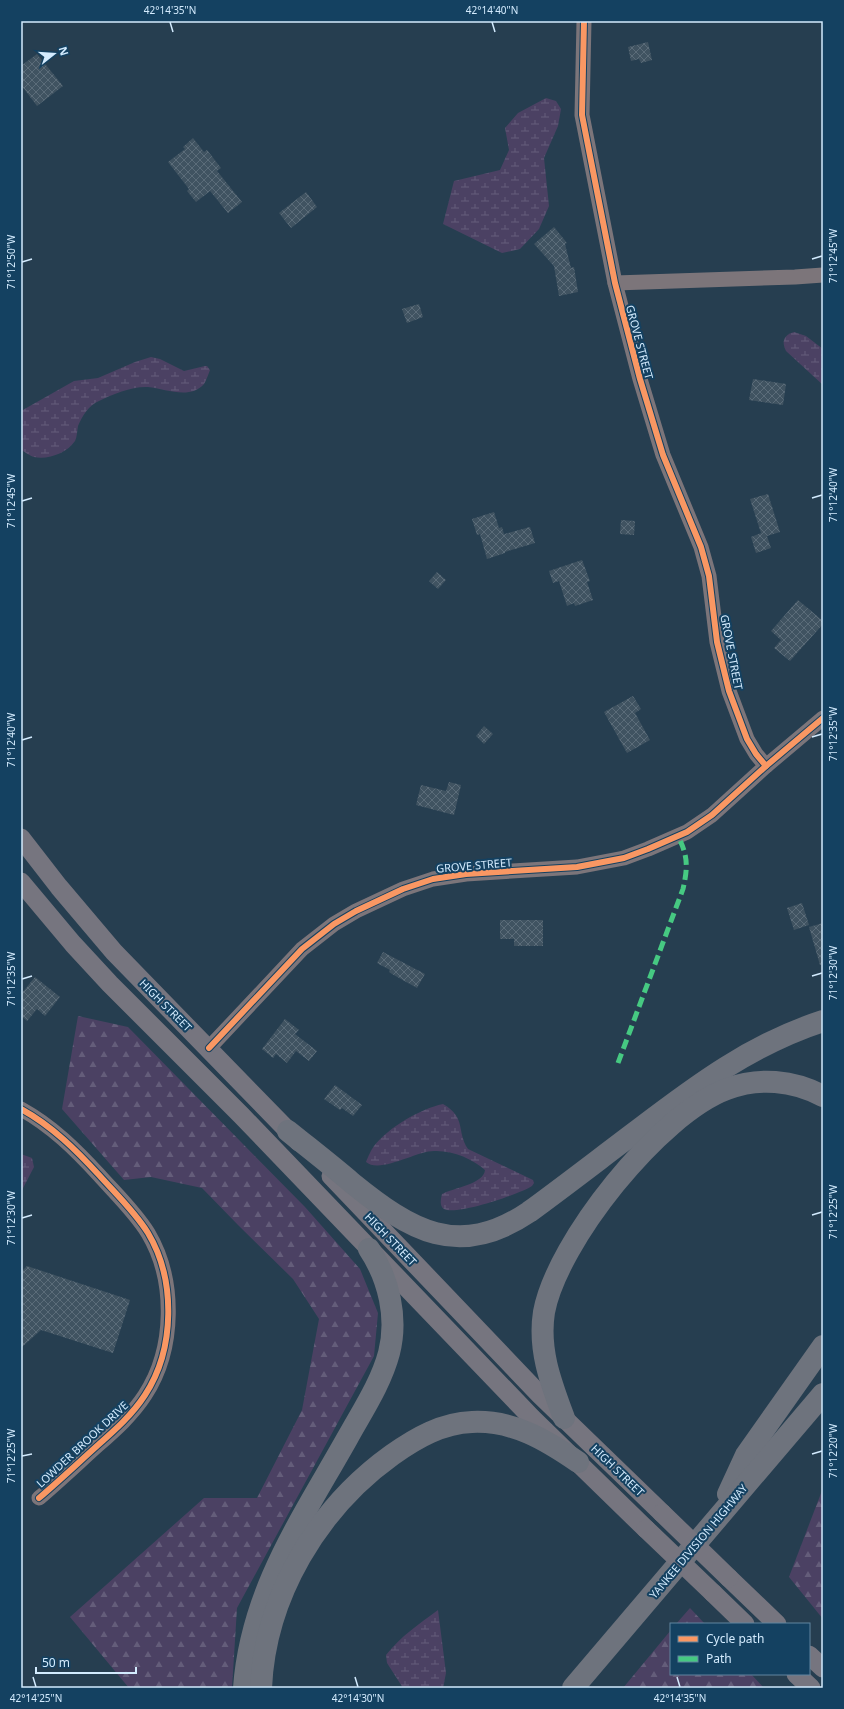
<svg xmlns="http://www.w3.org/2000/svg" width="844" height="1709" font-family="'Noto Sans',sans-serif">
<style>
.forest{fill:url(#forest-firs)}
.wetland{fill:url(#wetland-marsh)}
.building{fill:url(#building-cross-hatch)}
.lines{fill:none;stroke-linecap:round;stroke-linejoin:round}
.minor{stroke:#7c757a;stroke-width:15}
.major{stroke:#76757f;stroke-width:19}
.highway{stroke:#6e737d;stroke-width:22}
.major-bridge{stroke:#76757f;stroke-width:19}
.quiet{stroke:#46c982;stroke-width:5;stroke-dasharray:10 5;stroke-linecap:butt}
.cycleway-casing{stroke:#144161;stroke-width:8}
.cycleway{stroke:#f99763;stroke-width:6}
.ticks{fill:none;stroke:#d3ebfe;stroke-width:1.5}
.labels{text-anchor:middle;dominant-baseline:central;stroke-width:4;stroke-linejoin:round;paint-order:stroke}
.street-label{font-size:11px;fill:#d3ebfe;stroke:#144161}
.neatline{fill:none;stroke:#d3ebfe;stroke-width:1.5}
.ticks-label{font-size:10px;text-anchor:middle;fill:#d3ebfe}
</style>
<defs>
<pattern id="forest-firs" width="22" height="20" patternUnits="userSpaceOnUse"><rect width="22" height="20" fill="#4b4163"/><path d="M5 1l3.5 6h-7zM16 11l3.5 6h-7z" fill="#645d7a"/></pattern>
<pattern id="wetland-marsh" width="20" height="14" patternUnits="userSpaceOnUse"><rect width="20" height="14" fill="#4b4163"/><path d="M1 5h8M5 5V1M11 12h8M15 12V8" fill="none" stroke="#645d7a"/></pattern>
<pattern id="building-cross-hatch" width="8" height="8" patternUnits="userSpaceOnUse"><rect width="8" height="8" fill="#405361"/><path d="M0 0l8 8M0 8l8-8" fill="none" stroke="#5b6c79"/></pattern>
</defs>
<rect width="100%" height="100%" fill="#263e50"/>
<!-- forest -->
<g class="forest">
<path d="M78,1016L128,1027L305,1207L360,1269L378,1313L374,1356L237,1608L232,1688H129L70,1617L204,1498H257L302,1410L319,1319L293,1279L238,1225L202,1188L151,1177L124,1180L62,1109Z"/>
<path d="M823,1488V1619L789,1577Z"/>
<path d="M690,1608L705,1624H676Z"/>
<path d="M671,1630V1674H751L764,1688H623Z"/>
</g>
<!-- wetland -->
<g class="wetland">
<path d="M546,98L556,101L561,109L558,126L544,158L549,206L539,229L520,249L502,253L443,224L454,181L500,170L509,150L505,128L518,113Z"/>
<path d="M794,332L806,336L823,349V385L786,351C781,341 784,335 794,332Z"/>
<path d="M151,357L160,359L184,371L205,366H207L210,370C208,375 206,381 204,384C190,400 166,389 148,387C133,386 113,394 99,401C89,405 82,416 78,426C77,431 77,437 75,441C67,453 48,460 34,457C30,456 25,452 21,450V411L74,381L98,378L135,362Z"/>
<path d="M443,1104C467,1118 456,1131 468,1149L533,1180L534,1183L532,1186C520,1194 456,1216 444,1209C439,1206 441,1198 442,1194C453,1188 484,1184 485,1170C473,1159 452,1150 434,1151C416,1151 380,1174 366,1162C368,1157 371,1150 374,1146C389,1127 420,1109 443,1104Z"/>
<path d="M21,1154L32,1158L34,1167L21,1192Z"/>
<path d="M438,1610L446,1673L443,1688H403L387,1663L386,1655C401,1636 419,1624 438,1610Z"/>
</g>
<!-- building -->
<g class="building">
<path d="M648,42L652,60L641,63L639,59L631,61L628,47Z"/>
<path d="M37,54L63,86L37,106L21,85V66Z"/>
<path d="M193,138L204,152L207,150L221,168L217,171L242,202L228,213L210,191L196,202L187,191L189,189L168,162L185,149L183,147Z"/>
<path d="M306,192L317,207L291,228L279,213Z"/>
<path d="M554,227L567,243L565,244L571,268L574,267L578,292L559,296L554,266L534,244Z"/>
<path d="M419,304L423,317L407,323L402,309Z"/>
<path d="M753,379L786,384L783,405L749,400Z"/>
<path d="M768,494L780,532L767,536L771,548L756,553L751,537L761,533L750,499Z"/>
<path d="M494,512L499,528L502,527L504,534L530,527L535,543L505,552V553L487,559L480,534L477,535L472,519Z"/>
<path d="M621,520L635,521L634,535L620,534Z"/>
<path d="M582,560L590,581L587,582L593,600L575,606L574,603L567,606L559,581L553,583L549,571Z"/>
<path d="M437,572L446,580L438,589L429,581Z"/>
<path d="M798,600L823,621V624L790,661L774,648L781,640L771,631Z"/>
<path d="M633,696L641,709L635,713L650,740L627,753L604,712Z"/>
<path d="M484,726L493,734L484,744L476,736Z"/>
<path d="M449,782L461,785L454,815L416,805L421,785L446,791Z"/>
<path d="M802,903L809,925L794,930L787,908Z"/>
<path d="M500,920H543V946H514V939H500Z"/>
<path d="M823,923V964L820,965L809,927Z"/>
<path d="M383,952L425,974L417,988L392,974L389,972L390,970L377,963Z"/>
<path d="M35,977L60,997L45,1016L37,1009L27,1021L21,1016V994Z"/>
<path d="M285,1019L299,1030L295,1034L317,1051L309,1061L296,1051L287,1063L276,1054L273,1058L262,1049Z"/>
<path d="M335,1085L362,1105L353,1116L342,1108L340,1110L324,1099Z"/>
<path d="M27,1266L130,1300L113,1353L41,1330L21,1348V1272Z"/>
</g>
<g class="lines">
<!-- minor -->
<g class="minor">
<path d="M584,21L582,115L615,283L640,379L663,455L701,547L709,576L717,642L729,691L747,739L756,754L766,766"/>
<path d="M615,283L795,277L823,275"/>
<path d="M209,1048L302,949L334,924L356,911L403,889L433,879L466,874L577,867L624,858L648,849L687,832L712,815L766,766L823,718"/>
<path d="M21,1109C52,1126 76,1150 99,1175C116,1194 135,1212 148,1233C176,1280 175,1349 145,1395C132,1415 115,1430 98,1445C78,1463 59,1481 39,1498"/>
</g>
<!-- major -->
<g class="major">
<path d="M21,838L59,887L114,952L299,1142"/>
<path d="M21,882L73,944L110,984L241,1115L532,1418L646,1529"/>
<path d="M331,1176L540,1395L662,1513"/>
<path d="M729,1578L777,1624"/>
<path d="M713,1593L745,1624"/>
<path d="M809,1655L823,1668"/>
<path d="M796,1674L811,1688"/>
</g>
<!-- highway -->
<g class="highway">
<path d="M288,1131C309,1148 331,1165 352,1183C410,1230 458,1260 529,1212C566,1185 602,1157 638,1130C697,1085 752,1044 823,1021"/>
<path d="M564,1418C551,1383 538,1350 544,1312C557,1242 659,1114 727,1089C758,1077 793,1080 823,1096"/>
<path d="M728,1494L746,1455L823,1346"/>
<path d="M244,1688C251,1591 302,1519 348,1437C363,1410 381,1383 389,1353C398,1318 389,1279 369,1249"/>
<path d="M261,1688C265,1596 318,1508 392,1455C416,1438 442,1423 472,1422C513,1420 546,1440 578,1462"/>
<path d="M573,1688L823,1394"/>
</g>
<!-- major-bridge -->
<g class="major-bridge">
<path d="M662,1513L729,1578"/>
<path d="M646,1529L713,1593"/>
</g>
<!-- quiet -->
<path class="quiet" d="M618,1063L683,889C688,867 688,856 678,836"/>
<!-- cycleway casing -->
<g class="cycleway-casing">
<g id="cycleway">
<path d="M584,21L582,115L615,283L640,379L663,455L701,547L709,576L717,642L729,691L747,739L756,754L766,766"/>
<path d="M209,1048L302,949L334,924L356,911L403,889L433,879L466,874L577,867L624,858L648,849L687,832L712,815L766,766L823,718"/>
<path d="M21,1109C52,1126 76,1150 99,1175C116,1194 135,1212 148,1233C176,1280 175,1349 145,1395C132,1415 115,1430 98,1445C78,1463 59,1481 39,1498"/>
</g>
</g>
<!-- cycleway -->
<use href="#cycleway" class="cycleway"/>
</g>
<!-- ticks -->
<path class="ticks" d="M170,22L173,32M492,22L495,32M812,259L822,256M22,262L32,259M812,498L822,495M22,501L32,498M812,737L822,734M22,740L32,737M812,976L822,973M22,979L32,976M812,1215L822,1212M22,1218L32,1215M812,1454L822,1451M22,1456L32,1454M33,1677L36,1687M355,1677L358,1687M677,1677L680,1687"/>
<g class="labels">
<!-- street labels -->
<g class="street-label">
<text transform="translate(640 342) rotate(75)">GROVE STREET</text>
<text transform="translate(732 652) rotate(79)">GROVE STREET</text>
<text transform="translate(474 865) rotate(-5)">GROVE STREET</text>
<text transform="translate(166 1005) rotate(45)">HIGH STREET</text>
<text transform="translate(391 1239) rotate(46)">HIGH STREET</text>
<text transform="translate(82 1444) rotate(-43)">LOWDER BROOK DRIVE</text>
<text transform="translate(618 1470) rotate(44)">HIGH STREET</text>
<text transform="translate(698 1541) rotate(-50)">YANKEE DIVISION HIGHWAY</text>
</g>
</g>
<!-- border -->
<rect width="844" height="1709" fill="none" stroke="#144161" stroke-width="44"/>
<!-- legend -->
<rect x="670" y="1623" width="140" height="52" fill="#144161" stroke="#6085a0"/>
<rect x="678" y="1636" width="20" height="6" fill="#f99763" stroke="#6085a0"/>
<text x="706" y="1643" font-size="12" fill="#d3ebfe">Cycle path</text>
<rect x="678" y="1656" width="20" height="6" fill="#46c982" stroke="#6085a0"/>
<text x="706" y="1663" font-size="12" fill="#d3ebfe">Path</text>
<!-- north arrow -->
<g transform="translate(54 54) rotate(73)" stroke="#144161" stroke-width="3" paint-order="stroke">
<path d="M0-3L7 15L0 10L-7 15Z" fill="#d3ebfe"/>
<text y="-6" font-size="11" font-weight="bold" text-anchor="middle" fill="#d3ebfe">N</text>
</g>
<!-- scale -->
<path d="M36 1667v6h100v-6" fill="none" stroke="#d3ebfe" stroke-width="2"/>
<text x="42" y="1667" font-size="12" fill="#d3ebfe" stroke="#144161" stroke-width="3" paint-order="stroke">50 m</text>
<rect x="22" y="22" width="800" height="1665" class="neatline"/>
<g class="ticks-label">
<text x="170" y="14">42°14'35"N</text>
<text x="492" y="14">42°14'40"N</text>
<text transform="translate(833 256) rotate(-90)" y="4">71°12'45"W</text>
<text transform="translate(11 262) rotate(-90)" y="4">71°12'50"W</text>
<text transform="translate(833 495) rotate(-90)" y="4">71°12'40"W</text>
<text transform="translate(11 501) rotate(-90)" y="4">71°12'45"W</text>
<text transform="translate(833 734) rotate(-90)" y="4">71°12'35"W</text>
<text transform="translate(11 740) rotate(-90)" y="4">71°12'40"W</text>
<text transform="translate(833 973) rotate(-90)" y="4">71°12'30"W</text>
<text transform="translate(11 979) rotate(-90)" y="4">71°12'35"W</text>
<text transform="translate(833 1212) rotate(-90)" y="4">71°12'25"W</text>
<text transform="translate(11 1218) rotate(-90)" y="4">71°12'30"W</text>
<text transform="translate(833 1451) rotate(-90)" y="4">71°12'20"W</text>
<text transform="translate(11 1456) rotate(-90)" y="4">71°12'25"W</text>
<text x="36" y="1702">42°14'25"N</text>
<text x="358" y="1702">42°14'30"N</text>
<text x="680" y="1702">42°14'35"N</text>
</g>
</svg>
